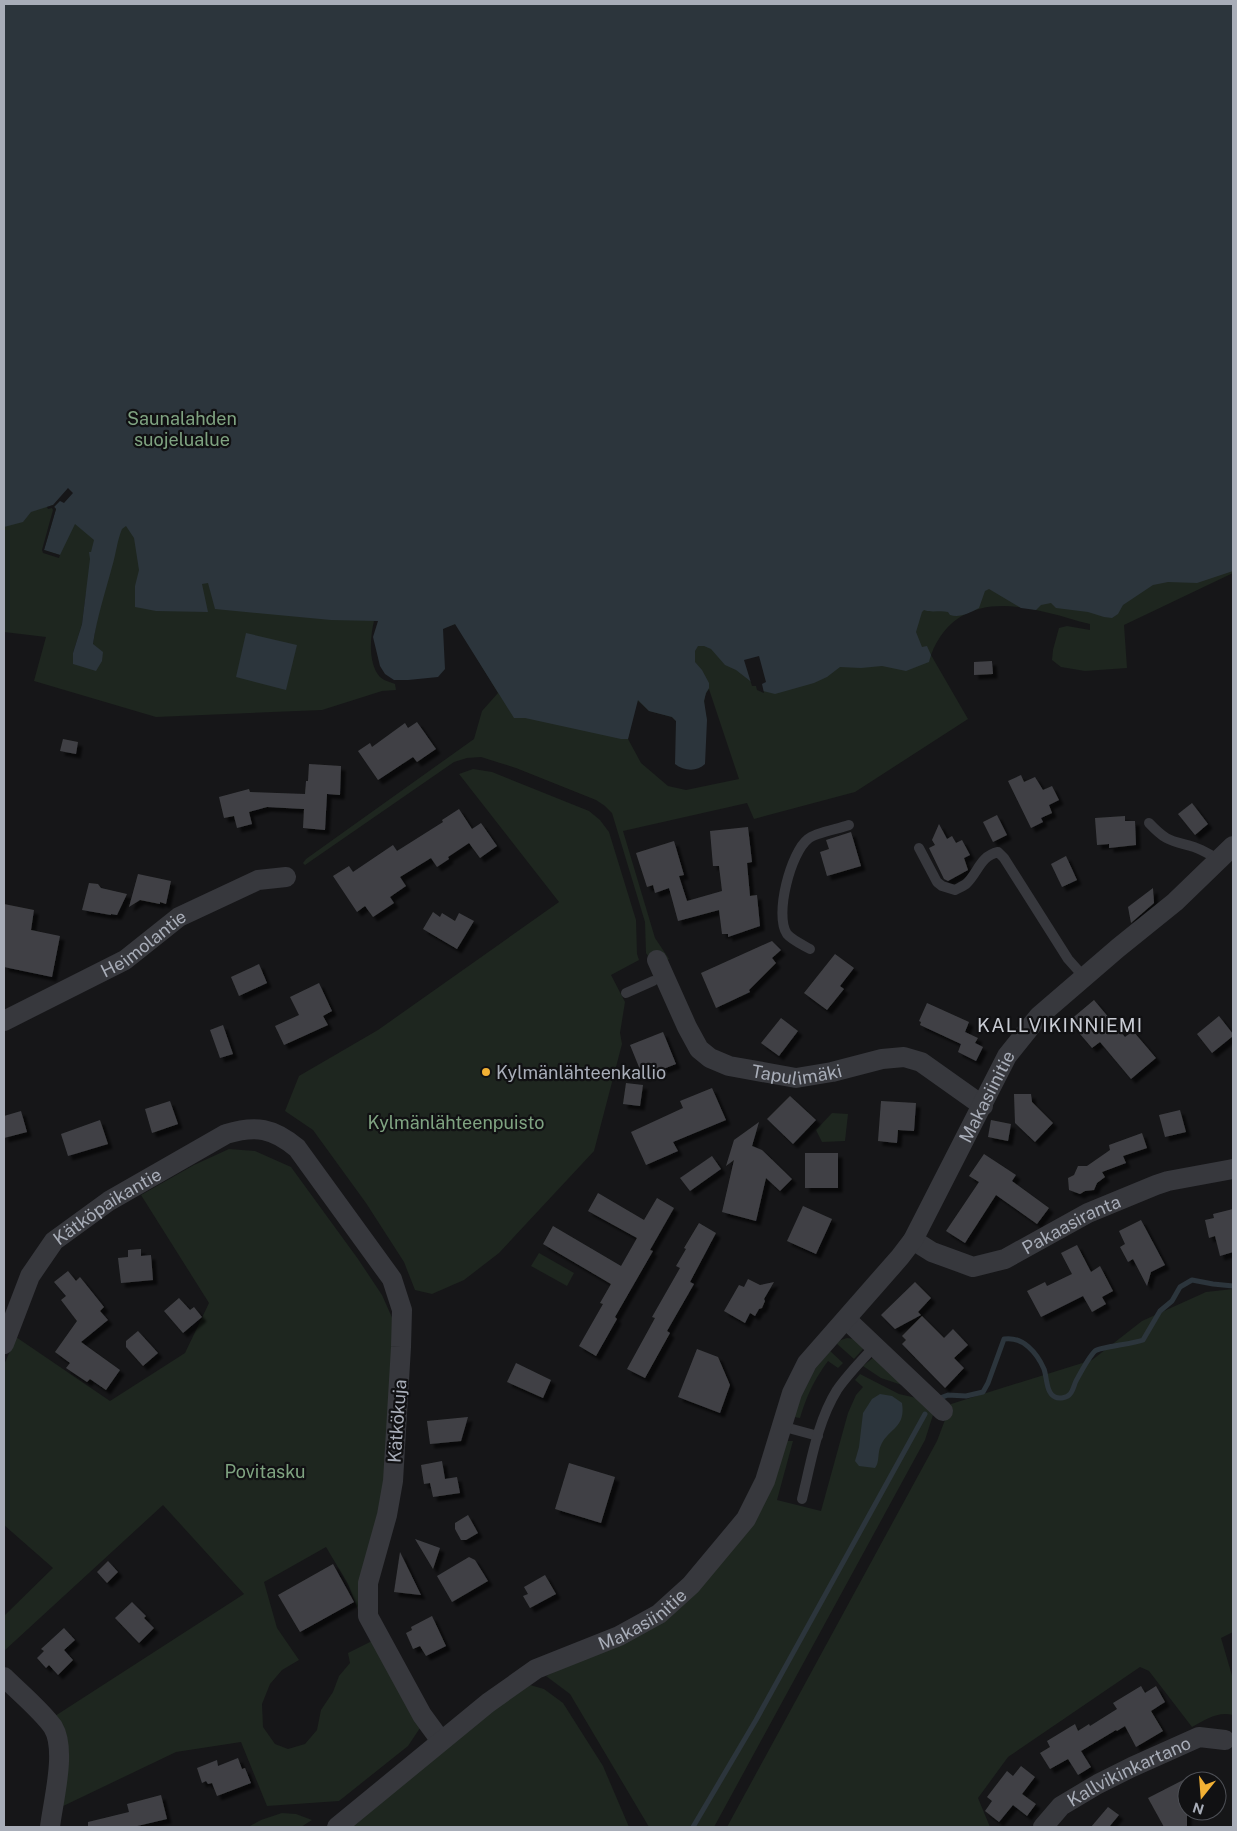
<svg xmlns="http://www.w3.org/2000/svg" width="1237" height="1831" font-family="'Public Sans',sans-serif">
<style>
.green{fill:#1e261f;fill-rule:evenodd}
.water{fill:#2c353c}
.pier{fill:#161618}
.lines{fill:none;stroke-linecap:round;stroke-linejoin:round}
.stream{stroke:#2c353c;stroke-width:5}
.building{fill:#404145;filter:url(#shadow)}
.lane{stroke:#37383d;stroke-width:10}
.street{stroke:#37383d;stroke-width:20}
.poi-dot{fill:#f2b134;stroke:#111113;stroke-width:2}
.labels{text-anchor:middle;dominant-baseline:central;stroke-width:4.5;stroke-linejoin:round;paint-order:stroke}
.park-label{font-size:18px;fill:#7fa381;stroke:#111113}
.street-label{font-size:18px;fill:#a8adb8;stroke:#111113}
.poi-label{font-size:18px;fill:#a8adb8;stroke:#111113;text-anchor:start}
.neighbourhood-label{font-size:19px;letter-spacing:1px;fill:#c9ccd4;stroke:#111113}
</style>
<defs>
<filter id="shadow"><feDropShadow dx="4.5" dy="4.5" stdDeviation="1" flood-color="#0009"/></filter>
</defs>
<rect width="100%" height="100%" fill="#161618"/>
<!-- green -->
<g class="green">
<path d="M4,176L1233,471V573L1124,625L1127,668L1085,671L1061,667L1052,660L1053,650L1059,628L1067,626L1090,630V624C1076,621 1063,616 1049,613C1000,600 952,601 931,655L968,719L855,792L754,819L747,803L623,831L655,938L669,959L665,961L660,951L648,956L646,953L645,922L612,813L605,806L596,800L516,768L481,757L467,758L454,762L305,865L303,863L306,859L474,739L482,711L498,693L456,624L443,628L378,621H374C370,637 368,664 380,677C384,681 391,682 395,684L396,690L382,691L322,710L156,717L34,681L46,637L4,632ZM86,593L97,618L93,644L73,653L82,624ZM709,689L739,779L686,790L668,786L641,763L628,739L637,700L649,711L672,717L676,721L707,720C705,709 701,698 709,689Z"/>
<path d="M473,769L492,772L589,811L600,820L609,832L636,920L637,954L639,960L611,975L625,1002L620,1033L622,1044L594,1151L499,1253L464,1280L432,1294L415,1290L404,1262L366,1203L313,1130L285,1111L299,1076L378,1030L559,902L459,774Z"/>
<path d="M832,1113L848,1114L845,1141L822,1142L816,1130Z"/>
<path d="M229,1149L255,1151L291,1167L358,1259L382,1295L394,1322L388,1474L362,1620L348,1584L326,1547L264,1582L277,1628L299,1660L282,1670L270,1684L262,1704L263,1727L275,1744L288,1749L305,1744L317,1730L321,1710L333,1692L339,1676L350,1663L348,1653L372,1641L420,1728L408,1746L339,1801L267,1806L241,1742L176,1752L59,1808L55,1716L244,1594L163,1505L4,1651V1616L53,1568L4,1525V1365L16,1337L110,1401L185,1353L209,1303L141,1195L194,1165Z"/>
<path d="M539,1253L574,1273L567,1286L531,1266Z"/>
<path d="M1233,1289V1632L1221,1638L1233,1679V1715C1218,1711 1205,1720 1192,1727L1149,1671L1140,1667L1008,1757L978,1798L990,1827H727L937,1441L951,1404L1092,1360L1142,1321L1206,1292Z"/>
<path d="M847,1338L855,1339L864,1348L854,1359L836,1343L841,1340Z"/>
<path d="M830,1351L843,1363L838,1368L828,1361C815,1378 806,1397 800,1418L794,1417C793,1392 815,1369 830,1351Z"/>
<path d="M874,1357L902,1385L881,1378L863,1366Z"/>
<path d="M860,1374L899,1394L921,1399L933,1415L925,1440L714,1827H649L570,1694L546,1676L673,1614L785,1441H793L777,1500L821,1511L848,1413L856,1395L863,1387L855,1380Z"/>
<path d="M530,1685L544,1689L563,1703L603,1766L629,1827H347L479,1720Z"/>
<path d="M282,1813L296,1814L312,1820L301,1827H248L261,1820Z"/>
</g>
<!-- water -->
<g class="water">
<path d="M4,4H1233V571L1197,583L1168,582L1153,585L1123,605L1118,614L1112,618L1104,617L1088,612L1056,608L1051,603L1041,605L1036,610L1021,608L989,589L985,591L979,608C969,613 960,618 950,615L948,612C940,610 932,613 924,610L922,612L916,632L922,647L927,646L931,655L929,662L906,671L882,666L861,668L840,667L827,677L814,683L775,694L763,691L736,670L725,665L711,649L704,646H698L695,651V662L702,670L709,683V688L706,693L704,701L707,720L705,764C697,772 684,771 675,764L676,721L672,717L649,711L638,700L628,739H621L525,718H514L455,624L443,629L445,669L438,677L408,680H394L385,674L380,666L373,637L378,621L331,620L215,609L208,583L202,584L208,612L156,611L135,607V586L139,570L134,538L126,526L122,529C117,541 116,554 112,567C105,593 97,617 93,644L103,652L102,661L96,671L73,664V653L82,624L90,559L89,552H91L94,540L75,524L60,555L44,550L56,509L53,505L31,512L23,522L4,527Z"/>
<path d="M246,633L297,645L286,690L236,677Z"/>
<path d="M880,1394L892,1396L902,1403C906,1428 889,1428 881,1445C877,1453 880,1462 875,1468L859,1466L855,1461L859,1447L863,1413L872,1399Z"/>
</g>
<!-- pier -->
<g class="pier">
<path d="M68,488L73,493L64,503L60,501L54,507L56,509L44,550L60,555L59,558L43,553L42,550L53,510L52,508L48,509L47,507L53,505Z"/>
<path d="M759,656L766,682L762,684L764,693L757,690L756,686H752L744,660Z"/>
</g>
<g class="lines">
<!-- stream -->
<g class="stream">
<path d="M940,1398L948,1395L966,1396L983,1392L988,1383L1004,1339C1023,1336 1037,1353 1044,1369C1047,1377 1046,1393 1055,1397C1059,1399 1067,1398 1070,1394C1073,1391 1074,1385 1076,1381C1081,1372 1088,1358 1095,1351C1100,1347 1133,1344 1143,1340L1160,1311L1172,1301L1180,1287L1192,1280L1213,1284L1233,1286"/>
<path d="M693,1827L756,1720L925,1414"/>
</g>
</g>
<!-- building -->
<g class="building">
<path d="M992,661L993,674L974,675V662Z"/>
<path d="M417,722L436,749L417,762L413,757L378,780L358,751L370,743L372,747L405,723L408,728Z"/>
<path d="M63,739L78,742L76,754L60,751Z"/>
<path d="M309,764L341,766L340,795L327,794L325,830L303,828L304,809L267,807L249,812L252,824L237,828L234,816L224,818L219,797L249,789L250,792L305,794L306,781H308Z"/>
<path d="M1021,775L1024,782L1035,777L1043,790L1052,786L1059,800L1049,805L1052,813L1041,818L1043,822L1031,828L1008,781Z"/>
<path d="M1192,803L1208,824L1195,835L1178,814Z"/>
<path d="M459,809L472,829L481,823L497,846L480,858L469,843L448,857L449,859L437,867L431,858L400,877L406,886L390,897L394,903L373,917L365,906L357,912L333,876L349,866L353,872L393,845L397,851L443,822L442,820Z"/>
<path d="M997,815L1007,835L993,842L983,822Z"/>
<path d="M1125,816V821H1135L1136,845L1109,848V844L1097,845L1095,818Z"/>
<path d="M939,824L947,839L952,836L956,843L962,840L970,855L964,858L968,870L948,881L944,879L929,848L935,845L932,840Z"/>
<path d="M748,827L752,862L747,863L750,896L757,895L760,926L728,937V934H722L719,910L678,921L669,888L655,893L653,885L647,887L636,853L674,841L684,875L679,876L687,901L722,891L719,866H713L710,831Z"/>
<path d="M851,832L861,866L827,876L820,852L829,849L826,840Z"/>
<path d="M1066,856L1077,880L1062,887L1051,864Z"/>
<path d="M138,874L171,881L166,904L160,902V904L140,900L129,907Z"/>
<path d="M89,883L98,884L101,888L127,894L117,915L111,914V915L82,910Z"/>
<path d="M1153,888L1154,903L1131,923L1128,907Z"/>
<path d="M4,904L34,910L31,930L60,936L52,977L4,967Z"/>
<path d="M433,912L440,917L442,913L455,921L459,913L474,921L457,949L423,929Z"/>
<path d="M772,941L781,950L772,958L776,963L749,990L750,992L716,1008L701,973Z"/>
<path d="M835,954L854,968L840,986L844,989L827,1010L804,993Z"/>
<path d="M259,964L267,983L239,996L231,977Z"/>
<path d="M319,983L332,1011L323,1016L328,1025L284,1045L275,1026L299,1015L290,997Z"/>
<path d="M1094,1000L1125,1037L1133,1031L1156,1058L1131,1079L1100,1042L1092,1048L1069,1021Z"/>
<path d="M927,1003L969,1022L965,1032L978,1038L975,1043L983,1047L976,1061L958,1052L961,1044L920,1025L921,1022L919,1021Z"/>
<path d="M1219,1016L1233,1034V1036L1212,1053L1197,1034Z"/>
<path d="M781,1018L798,1031L779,1056L761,1043Z"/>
<path d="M223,1025L233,1054L220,1058L210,1030Z"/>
<path d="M663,1032L676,1064L643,1077L630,1045Z"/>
<path d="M626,1083L643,1085L640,1106L623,1104Z"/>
<path d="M712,1088L726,1120L673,1142L678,1151L646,1165L631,1132L683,1108L680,1101Z"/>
<path d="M1014,1094H1031L1032,1102L1053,1123L1035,1142L1015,1123Z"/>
<path d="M790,1096L816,1120L793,1144L767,1119Z"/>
<path d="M170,1101L178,1124L152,1133L145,1109Z"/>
<path d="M881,1101L916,1103L914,1131L898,1130L897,1143L878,1141Z"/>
<path d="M1180,1110L1186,1132L1165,1137L1159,1115Z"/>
<path d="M21,1111L27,1132L4,1138V1116Z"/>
<path d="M100,1120L108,1144L68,1156L61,1134Z"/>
<path d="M991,1120L1011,1124L1008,1141L988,1137Z"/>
<path d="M759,1122L752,1146L762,1150L792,1179L780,1191L766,1178L756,1221L722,1212L734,1160L726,1166L734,1140Z"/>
<path d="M1142,1133L1147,1148L1123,1156L1126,1163L1102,1172L1105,1177L1097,1183L1094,1190L1085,1191L1080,1194L1069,1190L1068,1178L1074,1175L1078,1166H1087L1110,1150L1109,1145Z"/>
<rect x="805" y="1153" width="33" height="35"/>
<path d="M984,1154L1016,1175L1012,1181L1049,1208L1037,1224L996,1195L965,1243L946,1231L979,1182L969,1176Z"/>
<path d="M712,1156L721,1169L690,1191L680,1178Z"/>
<path d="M598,1193L644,1220L657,1198L674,1208L650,1250L653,1251L615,1317L617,1319L596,1356L579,1346L603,1304L600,1303L611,1284L543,1244L553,1226L621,1266L637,1238L588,1211Z"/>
<path d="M803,1206L832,1219L816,1254L787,1241Z"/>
<path d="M1233,1209V1252L1220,1256L1215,1236L1209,1238L1205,1220L1214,1218L1213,1214Z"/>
<path d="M1141,1220L1165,1265L1151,1272L1147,1286L1133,1259L1128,1262L1120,1247L1125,1244L1119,1231Z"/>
<path d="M699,1223L716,1233L690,1282L694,1284L667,1331L670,1333L645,1378L627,1369L655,1318L652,1317L680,1268L676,1266L686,1249L684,1248Z"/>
<path d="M1077,1245L1091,1272L1100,1266L1113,1291L1102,1297L1106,1304L1092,1312L1083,1296L1041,1317L1027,1291L1045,1282L1047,1286L1072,1274L1061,1253Z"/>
<path d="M141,1249V1256L151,1255L153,1280L121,1283L118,1258L128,1257V1250Z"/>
<path d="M68,1271L76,1281L80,1277L104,1307L100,1311L108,1320L81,1342L120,1370L106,1390L90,1379L87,1382L66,1368L70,1363L55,1352L77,1321L61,1300L66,1296L54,1282Z"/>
<path d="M748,1279L760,1285L774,1282L764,1299L765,1301L762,1308L759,1309L755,1316L750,1313L745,1323L724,1311L739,1285L744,1287Z"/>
<path d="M915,1282L931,1298L918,1312L921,1315L895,1329L881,1315Z"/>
<path d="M179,1298L190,1310L194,1307L202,1317L183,1333L164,1311Z"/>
<path d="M922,1316L944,1338L953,1329L968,1345L954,1358L964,1368L945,1388L902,1344L906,1340L902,1336Z"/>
<path d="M138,1331L158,1353L143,1366L126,1347V1341Z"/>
<path d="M697,1349L718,1357L730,1385L720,1413L678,1397Z"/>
<path d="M516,1363L551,1380L543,1398L507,1382Z"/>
<path d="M468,1417L461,1441L430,1444L427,1421Z"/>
<path d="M442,1461L445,1479L457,1477L460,1493L433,1497L430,1483L424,1484L421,1465Z"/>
<path d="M569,1463L615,1477L601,1523L555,1509Z"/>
<path d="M468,1515L478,1533L466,1540H461L455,1529V1523Z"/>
<path d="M415,1539L440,1548L433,1569Z"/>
<path d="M400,1552L421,1595L394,1592Z"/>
<path d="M469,1557L475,1560L488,1581L452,1602L437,1576Z"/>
<path d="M108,1561L118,1572L107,1583L97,1572Z"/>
<path d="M333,1564L354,1602L300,1632L278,1595Z"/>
<path d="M545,1575L556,1594L530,1608L523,1596L528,1594L524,1587Z"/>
<path d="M132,1602L146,1616L144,1618L154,1628L139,1643L115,1618Z"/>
<path d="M432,1616L446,1646L426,1656L420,1646L413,1649L406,1633L412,1630L411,1627Z"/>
<path d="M64,1628L75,1640L64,1650L73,1660L58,1675L49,1665L46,1668L37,1658L44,1651L41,1649Z"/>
<path d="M1141,1686L1145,1693L1156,1686L1165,1702L1151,1711L1163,1731L1136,1747L1125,1726L1117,1731L1116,1730L1081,1751L1091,1767L1078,1775L1068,1759L1050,1769L1040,1753L1050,1747L1047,1741L1075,1724L1078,1731L1089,1724L1090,1726L1117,1709L1113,1703Z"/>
<path d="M238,1758L242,1769L245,1768L251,1783L217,1796L212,1783L208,1784L206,1781L202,1783L197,1768L217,1760L218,1766Z"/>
<path d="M1021,1766L1035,1777L1022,1794L1036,1804L1027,1816L1013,1805L999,1822L985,1811L992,1801L987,1797L1007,1771L1013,1776Z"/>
<path d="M1187,1778V1827H1164L1148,1798Z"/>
<path d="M161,1795L167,1819L133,1827H88V1822L129,1812L127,1804Z"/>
<path d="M1108,1807L1119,1815L1109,1827H1091Z"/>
</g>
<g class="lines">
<!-- lane -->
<g class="lane">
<path d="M1149,823C1167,842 1170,840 1194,847C1203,850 1212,856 1220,860"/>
<path d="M919,848L937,882L942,886L955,890C959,888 963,886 966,884C978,873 980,856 998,852L1004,858L1068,959L1084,977"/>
<path d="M810,949C803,945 792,940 787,934C774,915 791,852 808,839C816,832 839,829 849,825"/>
<path d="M626,993L653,981"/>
<path d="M781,1426L818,1436"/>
<path d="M802,1499C811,1463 817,1422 837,1390C848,1374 862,1360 875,1346"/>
</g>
<!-- street -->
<g class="street">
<path id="s1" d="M657,960L687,1027L699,1049L710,1058L729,1066L796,1078L832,1072L882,1059L904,1057L921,1062L983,1106"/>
<path id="s2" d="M4,1021L125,960L179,917L258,880L286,877"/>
<path id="s3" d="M913,1240L932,1252L973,1267L1005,1259L1088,1213L1156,1185L1168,1181L1233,1169"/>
<path d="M847,1320L943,1411"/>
<path id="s4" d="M4,1344L30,1276L54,1241L109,1201L226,1134C256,1125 273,1128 297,1148L392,1279L402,1310L401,1347L393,1481L387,1515L368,1583V1616L422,1715L441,1741"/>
<path d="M4,1677C18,1691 42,1711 53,1727C67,1750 53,1801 50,1827"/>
<path id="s5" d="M337,1827L488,1703L536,1669L619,1636L659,1614L691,1585L746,1519L765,1481L792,1393L807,1363L900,1257L913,1240L1007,1056L1039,1016L1118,948L1175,902L1233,846"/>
<path id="s6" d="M1043,1827L1061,1806L1098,1784L1132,1767L1199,1737L1225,1740"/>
</g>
</g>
<!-- markers -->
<circle class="poi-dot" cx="486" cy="1072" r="5"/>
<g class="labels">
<!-- park labels -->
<g class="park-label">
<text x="182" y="418">Saunalahden<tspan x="182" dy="21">suojelualue</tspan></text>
<text x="456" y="1122">Kylmänlähteenpuisto</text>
<text x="265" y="1471">Povitasku</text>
</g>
<!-- street labels -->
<g class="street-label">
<text stroke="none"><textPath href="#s2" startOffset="160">Heimolantie</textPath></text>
<text stroke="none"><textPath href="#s1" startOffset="202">Tapulimäki</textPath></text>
<text stroke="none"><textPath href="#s5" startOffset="1010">Makasiinitie</textPath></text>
<text stroke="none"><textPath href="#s4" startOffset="179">Kätköpaikantie</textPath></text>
<text stroke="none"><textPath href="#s3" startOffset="174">Pakaasiranta</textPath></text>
<text transform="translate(397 1421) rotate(-86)">Kätkökuja</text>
<text stroke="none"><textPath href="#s5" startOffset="372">Makasiinitie</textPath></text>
<text stroke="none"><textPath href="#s6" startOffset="104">Kallvikinkartano</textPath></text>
</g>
<!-- poi labels -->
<g class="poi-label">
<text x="496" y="1072">Kylmänlähteenkallio</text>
</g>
<!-- neighbourhood labels -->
<g class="neighbourhood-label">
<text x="1060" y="1025">KALLVIKINNIEMI</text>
</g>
</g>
<!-- border -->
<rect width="1237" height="1831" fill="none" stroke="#a8adb8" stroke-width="10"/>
<!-- north arrow -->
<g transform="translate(1202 1796) rotate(197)"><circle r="24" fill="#111113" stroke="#4d4f55"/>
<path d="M0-4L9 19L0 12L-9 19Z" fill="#f2b134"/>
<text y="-8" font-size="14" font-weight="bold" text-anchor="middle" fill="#a8adb8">N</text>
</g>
</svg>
